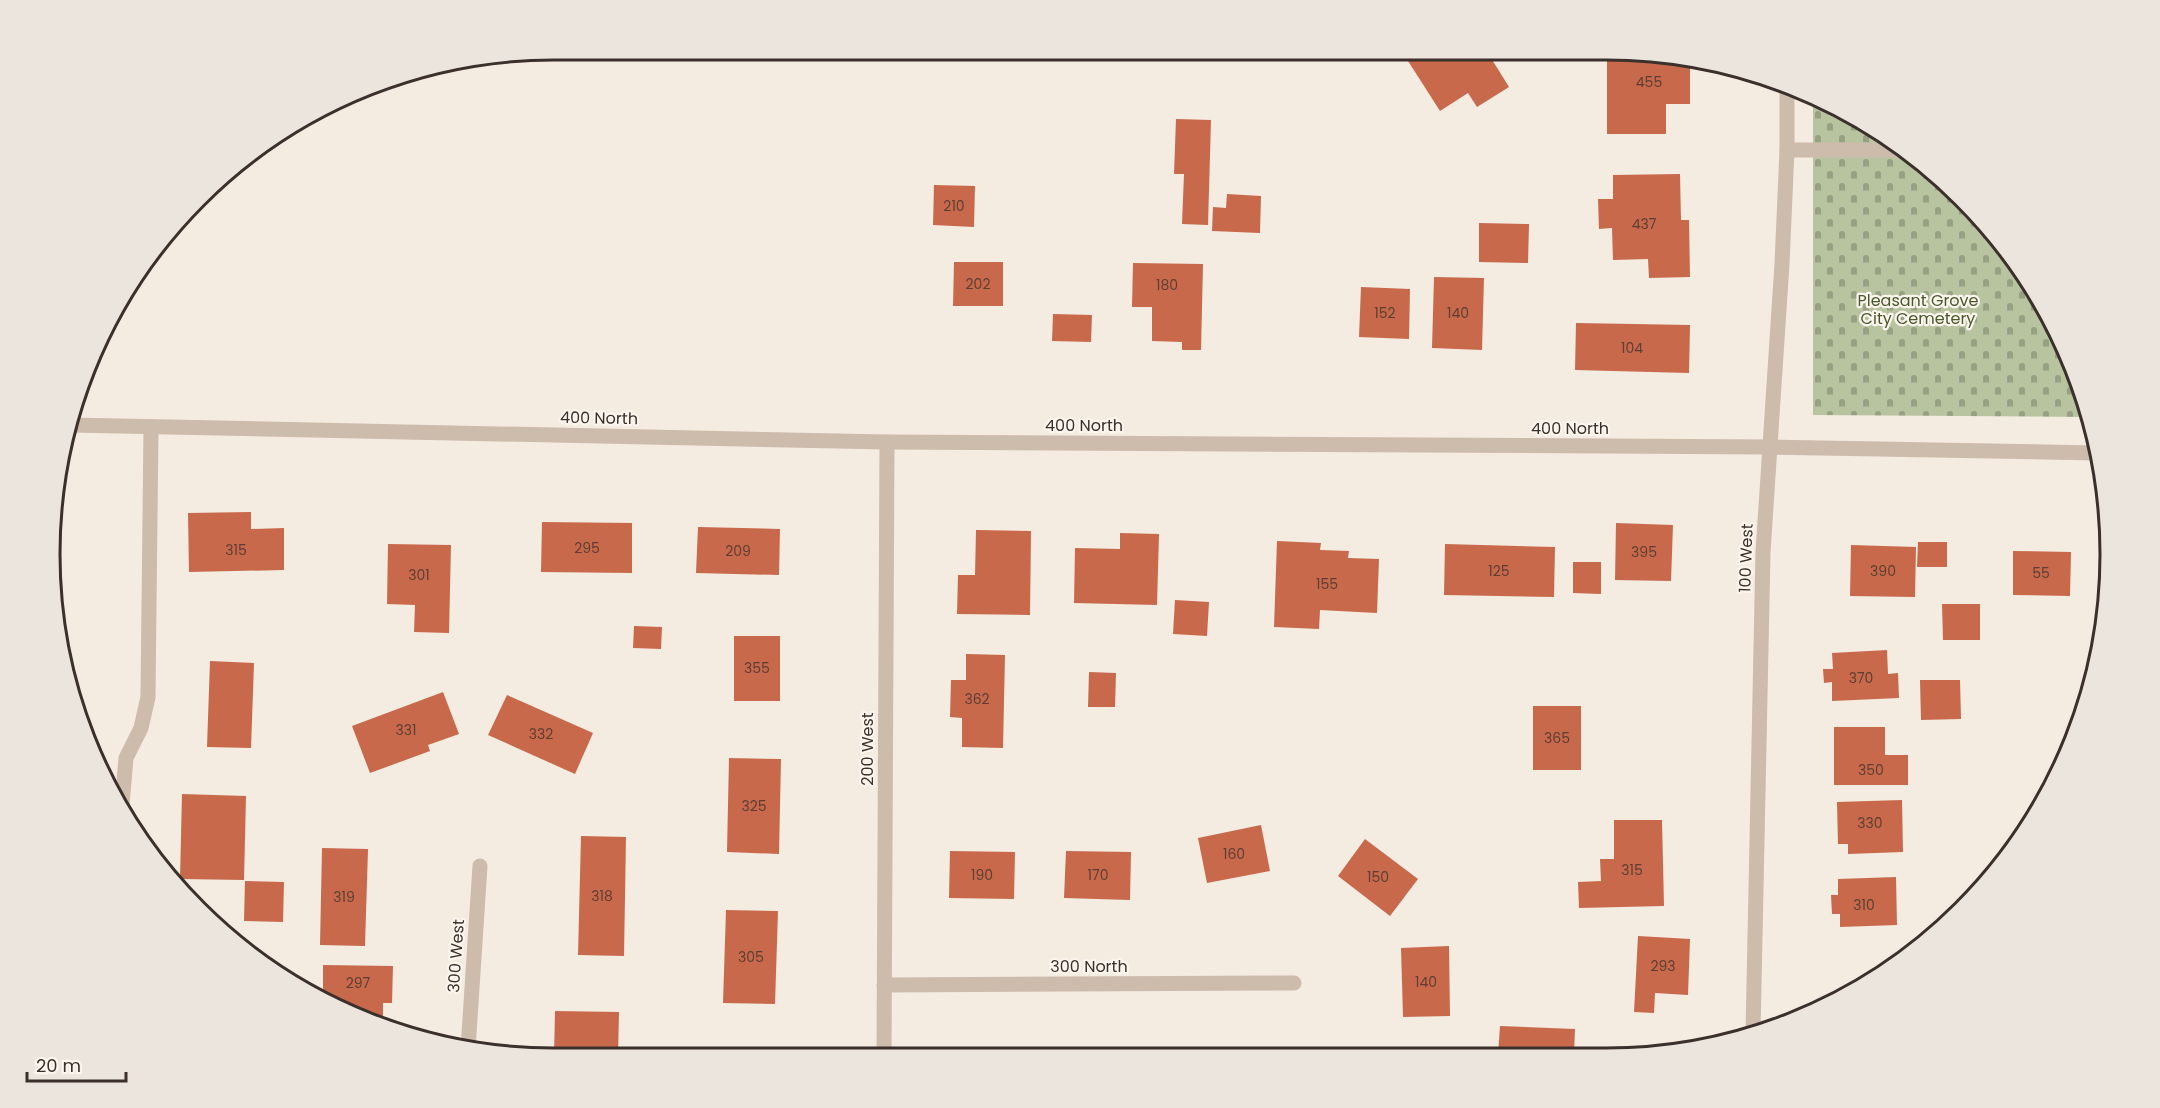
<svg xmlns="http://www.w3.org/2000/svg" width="2160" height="1108" font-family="Poppins,sans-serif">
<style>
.cemetery{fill:url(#cemetery-stones)}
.building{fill:#c8694b}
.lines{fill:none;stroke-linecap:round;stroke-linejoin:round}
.service{stroke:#cdbbac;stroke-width:15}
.minor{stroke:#cdbbac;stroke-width:15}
.labels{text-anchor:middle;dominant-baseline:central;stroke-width:4.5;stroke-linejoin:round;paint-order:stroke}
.number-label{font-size:14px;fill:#5e3e33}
.park-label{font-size:16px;fill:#4a5a2e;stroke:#fbf5ee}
.street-label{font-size:16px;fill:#3b302b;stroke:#fbf5ee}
.rim{fill:none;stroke:#3b302b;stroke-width:3}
</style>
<defs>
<pattern id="cemetery-stones" width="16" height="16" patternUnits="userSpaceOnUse" patternTransform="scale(1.5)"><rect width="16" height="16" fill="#b8c4a0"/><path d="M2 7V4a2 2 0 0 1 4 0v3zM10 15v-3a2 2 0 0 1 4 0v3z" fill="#97a083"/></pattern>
</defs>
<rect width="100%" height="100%" fill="#f4ebe1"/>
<!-- cemetery -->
<path class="cemetery" d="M1813,95L1829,101L1913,154L1985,221L2043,301L2084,392L2090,417L1813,415Z"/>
<!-- building -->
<g class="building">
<path d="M1401,50H1486L1509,87L1477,107L1468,93L1440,111Z"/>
<path d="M1666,55L1690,59V104H1666V134H1607V56Z"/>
<path d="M1176,119L1211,120L1208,225L1182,224L1184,174H1174Z"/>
<path d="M1680,174L1681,220H1689L1690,277L1649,278L1648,259L1613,260L1612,228L1599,229L1598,199H1613V175Z"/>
<path d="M934,185L975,186L974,227L933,225Z"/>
<path d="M1227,194L1261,196L1260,233L1212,231L1213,207L1226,208Z"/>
<path d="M1479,223L1529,224L1528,263L1479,262Z"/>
<path d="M954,262H1003V306H953Z"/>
<path d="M1133,263L1203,264L1201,350H1182V342L1152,341V307H1132Z"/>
<path d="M1434,277L1484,278L1482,350L1432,348Z"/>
<path d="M1361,287L1410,289L1409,339L1359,337Z"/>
<path d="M1053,314L1092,315L1091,342L1052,341Z"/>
<path d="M1576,323L1690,325L1689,373L1575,370Z"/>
<path d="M251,512V529L284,528V570L189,572L188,513Z"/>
<path d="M542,522L632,523V573L541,572Z"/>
<path d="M1616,523L1673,525L1671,581L1615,580Z"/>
<path d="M698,527L780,529L779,575L696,573Z"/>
<path d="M976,530L1031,531L1030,615L957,614L958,575H975Z"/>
<path d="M1120,533L1159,534L1157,605L1074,603L1075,548L1120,549Z"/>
<path d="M1277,541L1321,543L1320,550L1349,551L1348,558L1379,559L1377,613L1320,610L1319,629L1274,627Z"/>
<path d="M1918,542H1947V567H1917Z"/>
<path d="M388,544L451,545L449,633L414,632L415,605L387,604Z"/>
<path d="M1445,544L1555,547L1554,597L1444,595Z"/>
<path d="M1851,545L1916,547L1915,597L1850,596Z"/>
<path d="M2013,551L2071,552L2070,596L2013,595Z"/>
<path d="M1573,562H1601V594L1573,593Z"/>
<path d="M1175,600L1209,602L1207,636L1173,634Z"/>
<path d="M1942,604H1980V640H1943Z"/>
<path d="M634,626L662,627L661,649L633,648Z"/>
<rect x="734" y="636" width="46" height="65"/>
<path d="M1887,650L1888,674L1898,673L1899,698L1832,701V682L1824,683L1823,669H1833L1832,653Z"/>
<path d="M966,654L1005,655L1003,748L962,747V718L950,717L951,680H966Z"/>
<path d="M210,661L254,663L251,748L207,747Z"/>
<path d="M1089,672L1116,673L1115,707H1088Z"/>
<path d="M1920,680H1960L1961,719L1921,720Z"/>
<path d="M443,692L459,734L428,745L430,751L370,773L352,726Z"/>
<path d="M507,695L593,733L575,774L488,735Z"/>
<rect x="1533" y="706" width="48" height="64"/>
<path d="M1834,727H1885V755H1908V785H1834Z"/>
<path d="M729,758L781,759L779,854L727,852Z"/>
<path d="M182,794L246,796L244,880L180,879Z"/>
<path d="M1902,800L1903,852L1848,854V844H1838L1837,802Z"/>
<path d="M1614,820H1662L1664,906L1579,908L1578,882L1601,881L1600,859H1614Z"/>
<path d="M1261,825L1270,871L1207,883L1198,838Z"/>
<path d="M581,836L626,837L624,956L578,955Z"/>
<path d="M1365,839L1418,879L1390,916L1338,876Z"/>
<path d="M322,848L368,849L365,946L320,945Z"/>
<path d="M950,851L1015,852L1014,899L949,898Z"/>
<path d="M1066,851L1131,852L1130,900L1064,898Z"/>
<path d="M1896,877L1897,925L1840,927V914H1832L1831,895H1838V879Z"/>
<path d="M245,881L284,882L283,922L244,921Z"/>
<path d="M726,910L778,911L775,1004L723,1003Z"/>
<path d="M1638,936L1690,939L1688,995L1655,993L1654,1013L1634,1012Z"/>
<path d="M1449,946L1450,1016L1403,1017L1401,948Z"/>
<path d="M323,965L393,966L392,1003H383V1026L331,1007L323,1000Z"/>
<path d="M555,1011L619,1012L618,1057H554Z"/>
<path d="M1500,1026L1575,1029L1574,1054L1498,1055Z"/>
</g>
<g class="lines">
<!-- service -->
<g class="service">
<path d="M1787,150H1908"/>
<path d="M122,805L126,758L141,728L148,697L151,427"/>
</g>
<!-- minor -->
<g class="minor">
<path d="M70,425L887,442L1770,447L2098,453"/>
<path d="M884,985L1294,983"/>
<path d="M1753,1033L1763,552L1782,264L1787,150V86"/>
<path d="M468,1049L480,866"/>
<path d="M884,1056L887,442"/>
</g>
</g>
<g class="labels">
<!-- number labels -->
<g class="number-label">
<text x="1649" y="82">455</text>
<text x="954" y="206">210</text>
<text x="1644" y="224">437</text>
<text x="978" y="284">202</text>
<text x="1167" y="285">180</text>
<text x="1385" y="313">152</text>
<text x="1458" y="313">140</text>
<text x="1632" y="348">104</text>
<text x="587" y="548">295</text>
<text x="236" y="550">315</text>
<text x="738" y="551">209</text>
<text x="1644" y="552">395</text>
<text x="1499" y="571">125</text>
<text x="1883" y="571">390</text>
<text x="2041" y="573">55</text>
<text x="419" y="575">301</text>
<text x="1327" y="584">155</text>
<text x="757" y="668">355</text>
<text x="1861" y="678">370</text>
<text x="977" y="699">362</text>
<text x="406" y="730">331</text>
<text x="541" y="734">332</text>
<text x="1557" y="738">365</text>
<text x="1871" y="770">350</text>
<text x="754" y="806">325</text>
<text x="1870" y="823">330</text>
<text x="1234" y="854">160</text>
<text x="1632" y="870">315</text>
<text x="982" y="875">190</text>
<text x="1098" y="875">170</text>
<text x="1378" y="877">150</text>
<text x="602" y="896">318</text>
<text x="344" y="897">319</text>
<text x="1864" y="905">310</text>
<text x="751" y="957">305</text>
<text x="1663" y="966">293</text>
<text x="1426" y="982">140</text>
<text x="358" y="983">297</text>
</g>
<!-- park labels -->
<g class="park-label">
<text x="1918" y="300">Pleasant Grove<tspan x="1918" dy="18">City Cemetery</tspan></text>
</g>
<!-- street labels -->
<g class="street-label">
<text transform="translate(599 418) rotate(1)">400 North</text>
<text x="1084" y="425">400 North</text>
<text x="1570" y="428">400 North</text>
<text transform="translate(1746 558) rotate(-88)">100 West</text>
<text transform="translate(867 749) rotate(-90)">200 West</text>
<text transform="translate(456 956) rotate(-86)">300 West</text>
<text x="1089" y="966">300 North</text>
</g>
</g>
<!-- crop -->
<path d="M0 0H2160V1108H0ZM554 60H1606A494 494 0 0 1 2100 554V554A494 494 0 0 1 1606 1048H554A494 494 0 0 1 60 554V554A494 494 0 0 1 554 60Z" fill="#ece5de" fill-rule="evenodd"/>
<path class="rim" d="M554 60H1606A494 494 0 0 1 2100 554V554A494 494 0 0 1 1606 1048H554A494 494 0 0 1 60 554V554A494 494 0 0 1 554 60Z"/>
<!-- scale -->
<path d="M27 1072v9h99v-9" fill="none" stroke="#3b302b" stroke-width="3"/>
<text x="36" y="1072" font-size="18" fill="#3b302b" stroke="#fbf5ee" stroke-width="4.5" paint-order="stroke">20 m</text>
</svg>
